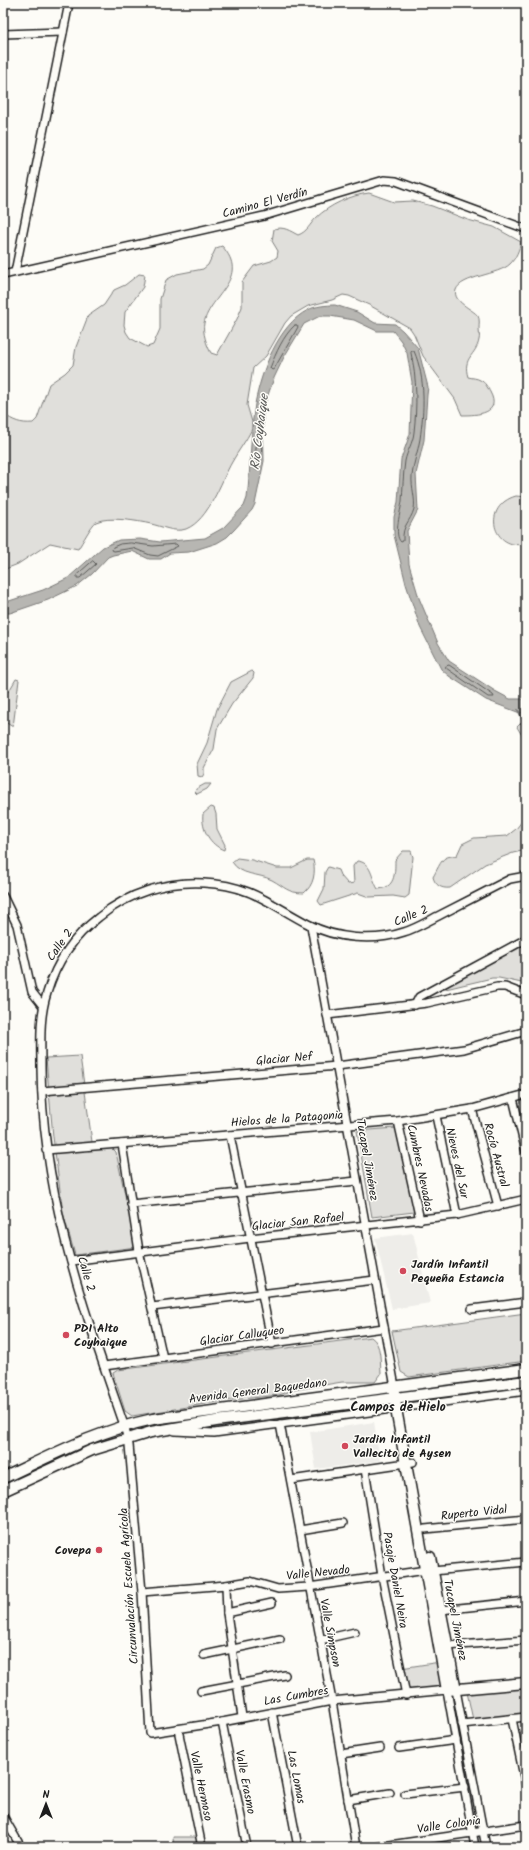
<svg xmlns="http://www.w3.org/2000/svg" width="529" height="1850" font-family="Kalam,sans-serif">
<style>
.built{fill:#eeede9}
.green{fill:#e0dfdb;stroke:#7e7e7c}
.water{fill:#b7b6b2;stroke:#797876}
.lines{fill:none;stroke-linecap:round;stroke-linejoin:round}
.shore{stroke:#5a5a58;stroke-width:1}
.stream{stroke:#797876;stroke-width:2}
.street-casing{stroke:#1c1c1c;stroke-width:10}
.secondary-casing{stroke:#1c1c1c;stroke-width:13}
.street{stroke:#fdfcf7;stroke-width:7}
.secondary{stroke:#fdfcf7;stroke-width:10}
.poi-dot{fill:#d1495b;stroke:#fdfcf7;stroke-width:1.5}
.labels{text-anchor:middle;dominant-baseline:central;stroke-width:3;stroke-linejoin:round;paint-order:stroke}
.street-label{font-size:12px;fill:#1c1c1c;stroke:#fdfcf7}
.poi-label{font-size:12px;font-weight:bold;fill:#1c1c1c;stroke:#fdfcf7;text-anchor:start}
.water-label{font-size:13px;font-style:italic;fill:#5a5a58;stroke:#fdfcf7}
.neighbourhood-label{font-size:13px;font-weight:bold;fill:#1c1c1c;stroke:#fdfcf7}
</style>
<rect width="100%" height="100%" fill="#fdfcf7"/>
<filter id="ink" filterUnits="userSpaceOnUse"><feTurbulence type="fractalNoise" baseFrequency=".025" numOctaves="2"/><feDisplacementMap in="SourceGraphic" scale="8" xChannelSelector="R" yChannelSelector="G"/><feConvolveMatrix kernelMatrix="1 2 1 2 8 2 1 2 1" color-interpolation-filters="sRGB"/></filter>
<g filter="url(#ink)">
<!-- built -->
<g class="built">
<path d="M413,1233L430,1303L392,1309L375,1238Z"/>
<path d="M374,1422L380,1461L316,1469L310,1432Z"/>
</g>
<!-- green -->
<g class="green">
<path d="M369,193L394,202L413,201L432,206L468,220L494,227L521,242C519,250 516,258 510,264C499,275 461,276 456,290C452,302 473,309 478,316C480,319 479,325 479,328C479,332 480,337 479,340C476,356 462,357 468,377C472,378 477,378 480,380C485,382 488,388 490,392C502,414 477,415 462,415L455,399L423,356L414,334L410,328L369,305L349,296L343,295L332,300L308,306L291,316L285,323L266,356L253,368L247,405L252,422V429C246,441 238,451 232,462C221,481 209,520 186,529C175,533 161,526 151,524C138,521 108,516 96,522C92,524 82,543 78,549L50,543L18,564L3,570V414C14,421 20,424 33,423L37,419L49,384L65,373L73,365L76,347L88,316L104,305L114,290L125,285L139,274L145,275L143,287L125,312L124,325L126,332L130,338L147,347L153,345L160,329V299L166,280L177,274L203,269L208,265L216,248L222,246C251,278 210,295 204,323C202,332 207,346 211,353L217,355L237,319L242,307V282L254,266L271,261L277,257L278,251L272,241L274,229C284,226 290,231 298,235C307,232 310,224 316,218C329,205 351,195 369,193Z"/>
<path d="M516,496L526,497V544C492,551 481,506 516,496Z"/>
<path d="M252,671L254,673L253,678L232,704L217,729L214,749L204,768V774L202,777L198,776L197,764L207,743L217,709L231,682Z"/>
<path d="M16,679L19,680L13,727L5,722L3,714V694L9,691Z"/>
<path d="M521,723L526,724V742L517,727Z"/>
<path d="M205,784H211L207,789L197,794L195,792L196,789Z"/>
<path d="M211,807L214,808L216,814L217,829L225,845L224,850C210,845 201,829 203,814Z"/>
<path d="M526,816V850L513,853L485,864L450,888C441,889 435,885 433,877C436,872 441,860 445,858C448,856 454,856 457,855L462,844L474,838L507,836L516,829Z"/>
<path d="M403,851H411L413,857L409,895L405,898L393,896L369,897L358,893L321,905L318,901L324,889L325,872L328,867L338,870L340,875L348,884L354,883L353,866L357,861C372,862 371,878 378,889C395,888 395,874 395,860Z"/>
<path d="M237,858L252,860L277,868H291L307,860H313C316,872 314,885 304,893C287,893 285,887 272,880C258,873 241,876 232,862Z"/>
<path d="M526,940V984L499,978H492L433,992Z"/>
<path d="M80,1056L93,1149L112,1148L116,1152L136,1247L75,1255L63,1213L53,1137L46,1058Z"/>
<path d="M396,1128L414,1212L372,1217L357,1131Z"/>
<path d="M526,1313V1361L409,1377L401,1372L392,1331Z"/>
<path d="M371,1337C382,1344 380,1362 381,1374L375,1382H342L294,1390L279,1395L223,1401L132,1416L125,1411L113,1373L118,1370Z"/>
<path d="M440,1662L445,1688L407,1693L401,1668Z"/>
<path d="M526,1687V1713L473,1720L467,1692Z"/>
<path d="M173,1837H197L198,1847H174Z"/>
</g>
<!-- water -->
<path class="water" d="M335,305L357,312L375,323L395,324L403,331L418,348L428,387L427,395L424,440L416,474L418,510L407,531L409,564L419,598L438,643L449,661L495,691L510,699H526V713H520L486,700L449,676L441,669L420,627L406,584L394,535V517L398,502L401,459L410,434L412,382L407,353L401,341L393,331H377L354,320L330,316H320L304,324L284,357L274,378L263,409L264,461L255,504L252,510L234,530L227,537L217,543L189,552L170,553L161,559H149L132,551L113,555L108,557L92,574L77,586L48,600L10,613H3V603L43,590L68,578L103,547L119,540L140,539L160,542L205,538L223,528L244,506L247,498C251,467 250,435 255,404C261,372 278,325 308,310C314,306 328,305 335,305Z"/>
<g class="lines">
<!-- shore -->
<g class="shore">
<path d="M295,325H297L298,327L274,369L272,370L270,368C276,353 283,336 295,325Z"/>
<path d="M412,351H414C426,379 424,411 420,439C418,452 413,463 412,476C411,487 416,499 414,509C410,523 402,524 403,541L401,542C393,535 401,511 402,501C403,488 403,475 405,461C407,451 413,443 414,432C417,405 417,380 411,353Z"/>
<path d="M259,437C264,445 261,459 258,469L256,470L254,468L257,439Z"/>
<path d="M131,543L153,546L176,544L178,546L158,556L150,555L133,548L114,551L112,550L113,547L120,544Z"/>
<path d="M93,561L96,564L80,578H77V575Z"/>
<path d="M446,666L449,665L493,695L494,697H488L446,668Z"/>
</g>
<!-- stream -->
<path class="stream" d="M518,710L526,725"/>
<!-- street casing -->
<g class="street-casing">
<g id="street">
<path d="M3,34L63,32"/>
<path d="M15,272L69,3"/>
<path d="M3,275L264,216L384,180L396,181L526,229"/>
<path d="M3,896L17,925L32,992L43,1006"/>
<path d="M311,926L395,1387"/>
<path d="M415,1005L419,997L526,939"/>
<path d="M327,1015L427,1003L497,987H505L526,995"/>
<path d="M42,1091L337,1066L464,1049L526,1031"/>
<path d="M513,1098L526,1152"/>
<path d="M472,1109L498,1206"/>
<path d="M436,1116L457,1215"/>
<path d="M398,1121L420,1220"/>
<path d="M230,1135L272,1344"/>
<path d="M122,1144L139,1251L163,1358"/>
<path d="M46,1150L398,1121L472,1109L526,1094"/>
<path d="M131,1204L357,1181"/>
<path d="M71,1261L250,1238L457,1215L526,1199"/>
<path d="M152,1307L375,1280"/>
<path d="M472,1309L526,1302"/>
<path d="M104,1366L384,1328"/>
<path d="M280,1424L332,1701L356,1847"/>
<path d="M175,1431L214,1433L526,1391"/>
<path d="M365,1469L382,1576L406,1695"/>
<path d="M291,1480L413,1462"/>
<path d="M425,1529L526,1519"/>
<path d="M300,1530L343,1523"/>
<path d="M433,1571L526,1562"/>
<path d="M226,1585L227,1613L242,1717"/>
<path d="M142,1592L226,1585L250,1581L278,1589L309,1587L426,1570"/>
<path d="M440,1610L526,1601"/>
<path d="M227,1613L272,1603"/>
<path d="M320,1640L355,1632"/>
<path d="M447,1646L526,1640"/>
<path d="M204,1655L280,1639"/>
<path d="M456,1690L486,1847"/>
<path d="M201,1691L285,1675"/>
<path d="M272,1712L298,1847"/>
<path d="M512,1719L526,1786"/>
<path d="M222,1722L247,1847"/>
<path d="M462,1724L526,1717"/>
<path d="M178,1729L202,1847"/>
<path d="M399,1748L456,1740"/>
<path d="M341,1754L380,1748"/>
<path d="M405,1794L465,1787"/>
<path d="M348,1800L390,1793"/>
<path d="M3,1816L21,1847"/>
<path d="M376,1847L526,1825"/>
<path d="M475,1847L447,1690L332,1701L222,1722L150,1733L142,1592L129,1445L124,1425C83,1306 42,1195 41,1067C41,1041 39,1018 47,993C56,963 74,936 99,917C128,893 166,881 204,883C250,885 270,904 308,924C336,939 374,942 404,932C417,928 428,921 440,915C463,903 487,891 510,879L526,876"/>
</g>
</g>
<!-- secondary casing -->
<g class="secondary-casing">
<g id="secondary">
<path d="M395,1392L396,1409L447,1690L526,1683"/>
<path d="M3,1478C54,1454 97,1431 153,1419L526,1369"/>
<path d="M3,1491L92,1450L151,1432L216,1421L526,1381"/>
<path d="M430,1557L456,1690"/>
</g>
</g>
<!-- street -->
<use href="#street" class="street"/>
<!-- secondary -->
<use href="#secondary" class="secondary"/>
</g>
</g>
<!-- markers -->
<g class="poi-dot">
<circle cx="403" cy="1271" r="4"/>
<circle cx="66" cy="1335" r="4"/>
<circle cx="345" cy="1446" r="4"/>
<circle cx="99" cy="1550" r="4"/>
</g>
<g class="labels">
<!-- street labels -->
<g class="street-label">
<text transform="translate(265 203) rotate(-15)">Camino El Verdín</text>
<text transform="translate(411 916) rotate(-23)">Calle 2</text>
<text transform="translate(60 945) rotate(-55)">Calle 2</text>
<text transform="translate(284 1059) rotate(-5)">Glaciar Nef</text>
<text transform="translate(287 1119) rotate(-4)">Hielos de la Patagonia</text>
<text transform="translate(496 1155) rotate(75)">Rocío Austral</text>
<text transform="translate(367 1160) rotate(80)">Tucapel Jiménez</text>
<text transform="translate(457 1163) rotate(78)">Nieves del Sur</text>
<text transform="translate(420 1168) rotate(78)">Cumbres Nevadas</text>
<text transform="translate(298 1222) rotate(-6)">Glaciar San Rafael</text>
<text transform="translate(86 1274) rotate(74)">Calle 2</text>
<text transform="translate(242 1336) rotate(-8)">Glaciar Calluqueo</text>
<text transform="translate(258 1391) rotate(-7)">Avenida General Baquedano</text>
<text transform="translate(474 1513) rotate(-6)">Ruperto Vidal</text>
<text transform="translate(318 1573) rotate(-6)">Valle Nevado</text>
<text transform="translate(395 1580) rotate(80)">Pasaje Daniel Neira</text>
<text transform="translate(129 1586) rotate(-94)">Circunvalación Escuela Agrícola</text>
<text transform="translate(455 1620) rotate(79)">Tucapel Jiménez</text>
<text transform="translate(330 1633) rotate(79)">Valle Simpson</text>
<text transform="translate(296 1696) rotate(-10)">Las Cumbres</text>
<text transform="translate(296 1777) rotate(79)">Las Lomas</text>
<text transform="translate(245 1782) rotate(79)">Valle Erasmo</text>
<text transform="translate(201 1786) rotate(78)">Valle Hermoso</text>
<text transform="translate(449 1825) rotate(-8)">Valle Colonia</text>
</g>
<!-- poi labels -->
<g class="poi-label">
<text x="411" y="1264">Jardín Infantil<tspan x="411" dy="14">Pequeña Estancia</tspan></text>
<text x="74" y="1328">PDI Alto<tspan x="74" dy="14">Coyhaique</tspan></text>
<text x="353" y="1439">Jardin Infantil<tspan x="353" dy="14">Vallecito de Aysen</tspan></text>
<text x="91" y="1550" text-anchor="end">Covepa</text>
</g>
<!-- water labels -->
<g class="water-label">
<text transform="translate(260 432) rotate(-83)">Río Coyhaique</text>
</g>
<!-- neighbourhood labels -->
<g class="neighbourhood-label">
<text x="398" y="1407">Campos de Hielo</text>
</g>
</g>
<!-- margin -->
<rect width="529" height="1850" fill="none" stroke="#fdfcf7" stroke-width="16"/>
<rect x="8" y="8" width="513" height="1834" fill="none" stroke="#1c1c1c" stroke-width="1.5" filter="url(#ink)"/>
<!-- north arrow -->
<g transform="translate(46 1804)" stroke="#fdfcf7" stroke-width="3" paint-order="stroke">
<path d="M0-3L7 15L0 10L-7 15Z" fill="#1c1c1c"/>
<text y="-6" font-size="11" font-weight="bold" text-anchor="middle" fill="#1c1c1c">N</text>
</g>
</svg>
